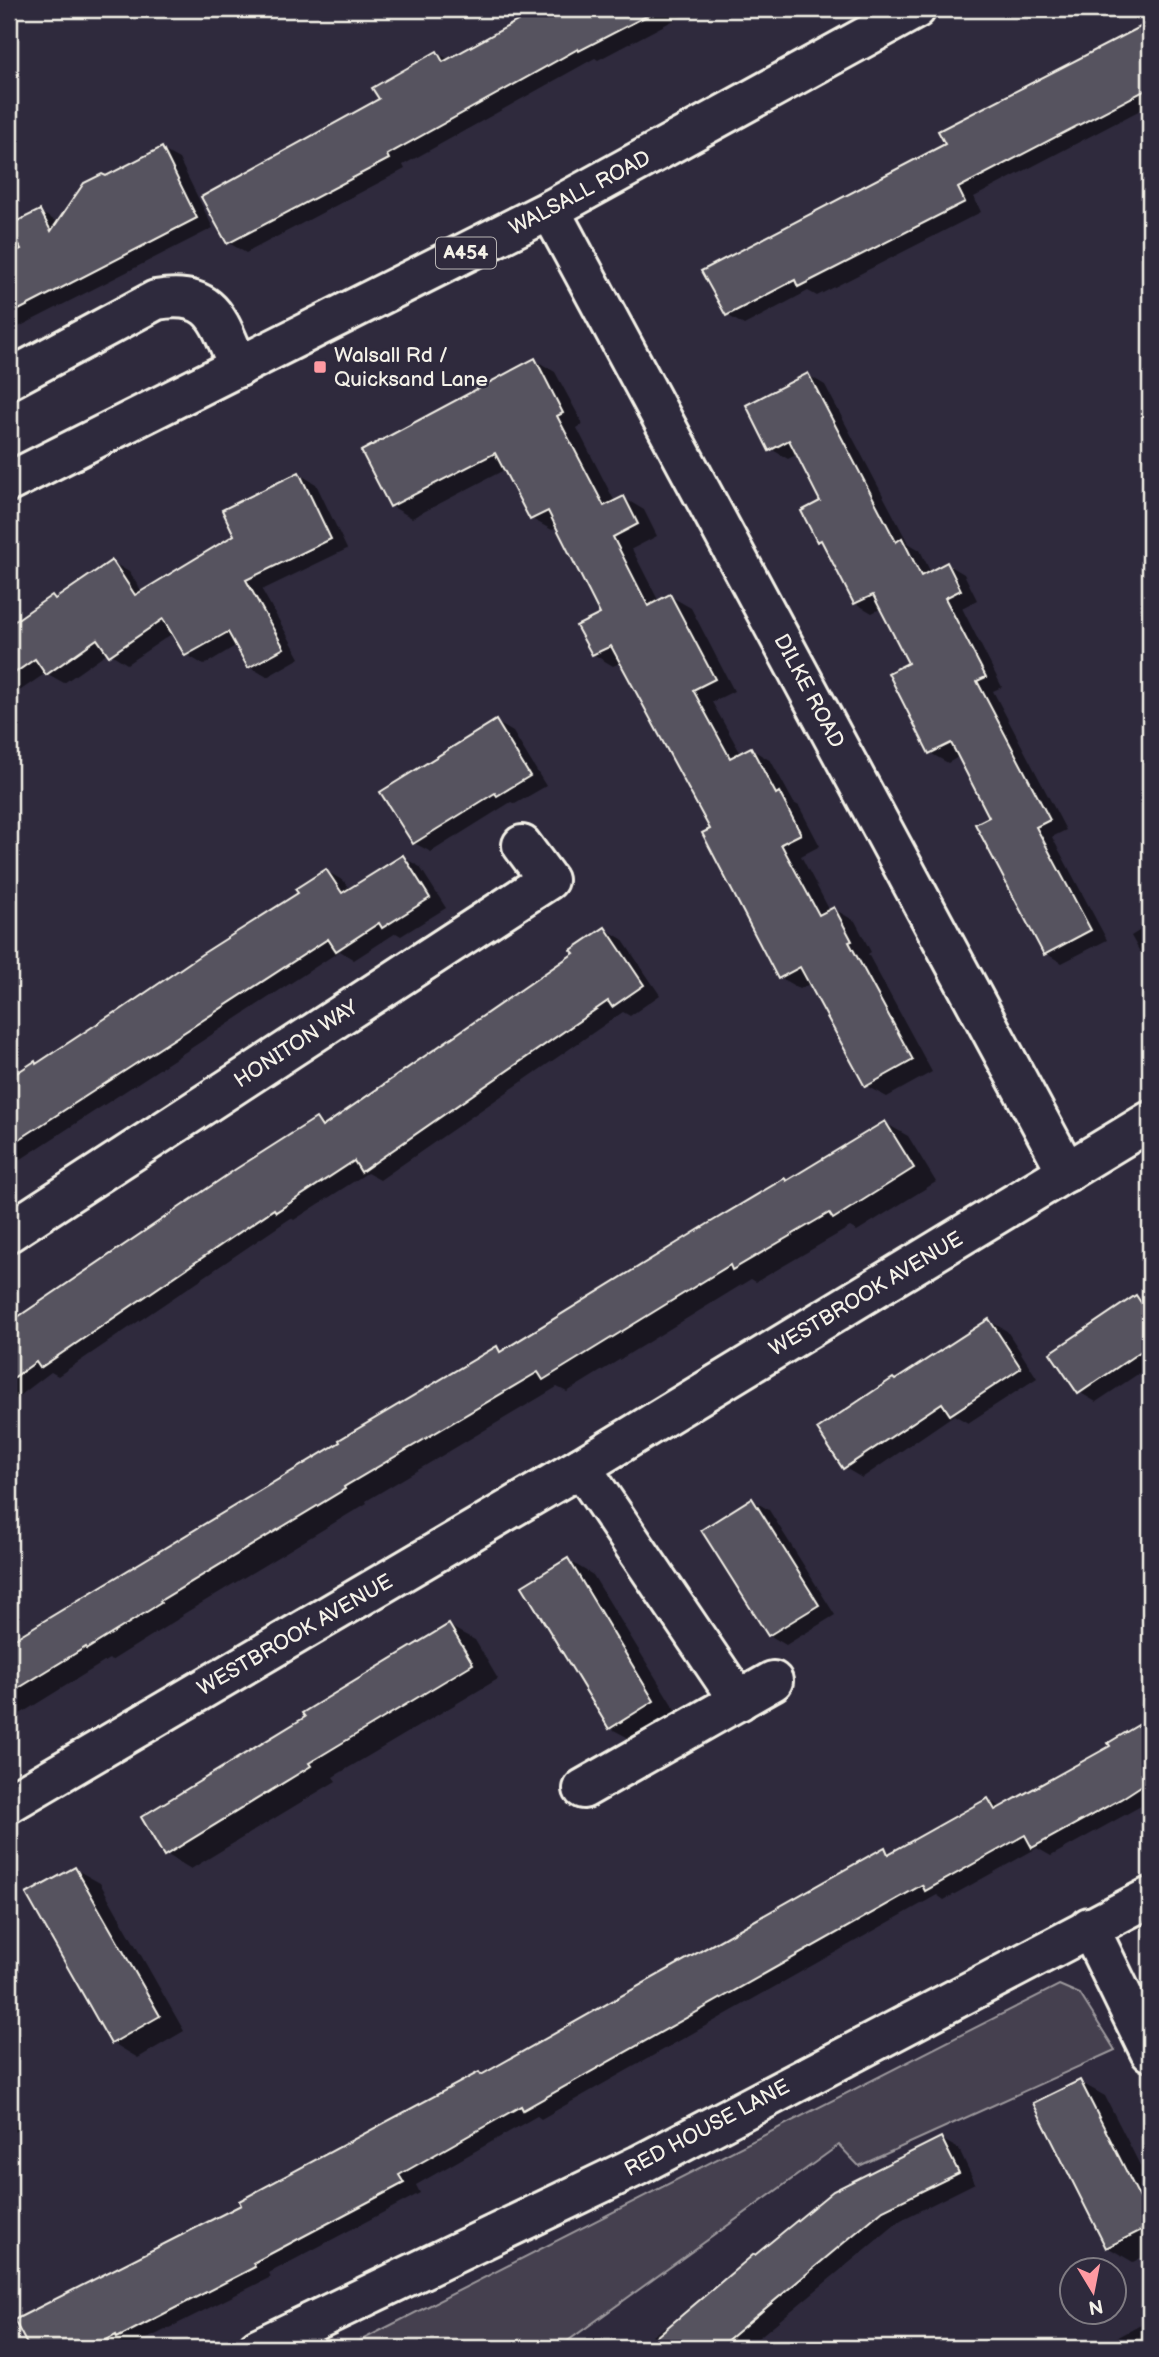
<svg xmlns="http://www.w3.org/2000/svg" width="1159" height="2357" font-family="'Balsamiq Sans',sans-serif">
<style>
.green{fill:#454050;stroke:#9c989c;stroke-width:2}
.shadow{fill:#0007}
.building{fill:#56525f;stroke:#f4f1e8;stroke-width:2}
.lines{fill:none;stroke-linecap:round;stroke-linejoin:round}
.street-casing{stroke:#f4f1e8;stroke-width:44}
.primary-casing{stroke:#f4f1e8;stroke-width:44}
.street{stroke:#2f2a3d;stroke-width:38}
.primary{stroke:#2f2a3d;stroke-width:38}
.poi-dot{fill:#ff9aa2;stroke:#2f2a3d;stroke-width:2.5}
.labels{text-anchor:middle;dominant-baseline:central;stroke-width:5;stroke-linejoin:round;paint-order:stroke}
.shield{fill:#2f2a3d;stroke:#b9b5b5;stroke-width:2}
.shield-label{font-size:19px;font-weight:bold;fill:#f4f1e8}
.street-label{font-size:21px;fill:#f4f1e8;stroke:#2f2a3d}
.poi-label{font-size:21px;fill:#f4f1e8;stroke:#2f2a3d;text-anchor:start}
</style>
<rect width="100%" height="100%" fill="#2f2a3d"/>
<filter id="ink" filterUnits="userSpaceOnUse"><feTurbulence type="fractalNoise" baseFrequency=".0143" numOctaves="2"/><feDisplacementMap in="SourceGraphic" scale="14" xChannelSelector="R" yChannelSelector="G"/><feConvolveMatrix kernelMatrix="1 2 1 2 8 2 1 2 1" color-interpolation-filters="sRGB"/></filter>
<g filter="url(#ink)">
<!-- green -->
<path class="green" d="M1059,1985L1080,1994L1115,2050L859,2166L839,2145L558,2348H346Z"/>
<!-- shadow -->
<g class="shadow">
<path d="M548,9H695L598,60L595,58L403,165L405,169L246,253L229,243L381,100L437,53L450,60Z"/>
<path d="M1150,23V105L974,197L981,212L817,296L808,291L744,325L727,315L948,145L941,132Z"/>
<path d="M161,149L179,159L213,228L9,332V256L23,249L40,212L59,223L106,178Z"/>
<path d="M535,360L555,372L583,424L577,428L615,502L624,498L644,510L657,536L632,549L659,602L670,596L691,608L734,691L712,702L741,754L751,749L771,761L794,803L799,806L820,846L801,856L830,911L834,909L855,921L871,952L868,954L932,1072L887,1097L866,1086L811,983L800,989L779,977L712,830L622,662L613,666L593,654L602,614L558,527L552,530L532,519L506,469L412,518L391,506Z"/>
<path d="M808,375L825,385L908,543L920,550L931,573L947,564L964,574L977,600L962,608L1002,687L993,691L1066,830L1052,837L1107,940L1062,963L1045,953L991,817L960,756L948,763L930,753L910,664L882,608L872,613L855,603L825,544L818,540L823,502L798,454L788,459L771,449Z"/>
<path d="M299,474L316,484L347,549L262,590L300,658L267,677L250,667L237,645L204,665L187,655L173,633L127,664L108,652L64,683L46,673L9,698V627L52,597L56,600L112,562L129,572L143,593L237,535Z"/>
<path d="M496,722L513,732L546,786L515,804L511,802L431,852L414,843Z"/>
<path d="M403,857L420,867L446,908L401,936L396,933L354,960L340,951L9,1167V1080L35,1063L38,1065L117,1015L300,893L326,871L344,881L350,891Z"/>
<path d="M1150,924V970L1131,936Z"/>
<path d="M605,929L622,939L660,995L630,1016L623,1012L380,1180L367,1173L294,1220L291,1218L58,1376L51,1372L9,1404V1326L237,1171L316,1120L327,1126L577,953Z"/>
<path d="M885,1123L908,1136L936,1182L857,1231L850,1227L756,1282L751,1279L567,1392L557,1387L366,1501L367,1503L182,1615L183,1616L111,1661L109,1659L12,1719L9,1718V1645L497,1348L503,1352L785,1180L788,1182Z"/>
<path d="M1137,1297L1150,1305V1366L1096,1402L1079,1392Z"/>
<path d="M989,1321L1007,1331L1037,1378L968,1423L954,1415L862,1478L845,1468L896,1381Z"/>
<path d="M752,1500L769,1510L835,1615L786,1645L769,1635Z"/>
<path d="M568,1560L593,1575L679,1716L636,1742L610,1728Z"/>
<path d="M449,1626L475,1640L498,1679L333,1777L336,1781L191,1869L166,1854L307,1717Z"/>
<path d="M1150,1720V1801L1051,1856L1037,1848L944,1900L937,1895L541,2119L537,2116L416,2185L420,2193L269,2273L271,2277L129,2348H15L244,2206L479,2074L483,2076L885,1849L892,1854L988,1800L1003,1808L1112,1747L1110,1744Z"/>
<path d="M75,1869L100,1883L184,2031L138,2058L113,2043Z"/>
<path d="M1080,2082L1105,2096L1150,2185V2253L1133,2262L1107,2247Z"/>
<path d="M9,2112L19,2129L9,2135Z"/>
<path d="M941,2139L959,2149L975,2183L901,2220L746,2348H635L666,2326L669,2328Z"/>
<path d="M1150,2320V2348H1098Z"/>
</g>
<!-- building -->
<g class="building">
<path d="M539,9H660L579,51L578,49L387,155L389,159L227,244L201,197L379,99L372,88L437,51L443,62Z"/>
<path d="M1150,22V88L958,188L965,202L798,287L795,280L726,316L701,271L945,144L938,131Z"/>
<path d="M162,147L197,218L9,315V255L21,249L9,225L40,210L51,231L84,183L102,174L106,176Z"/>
<path d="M535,358L563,413L557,416L604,506L624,496L638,524L613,537L648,606L670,594L715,679L693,690L730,758L751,747L776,794L779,792L801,834L781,844L819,915L834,907L852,941L849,942L913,1060L865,1087L800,967L778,979L702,833L710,829L611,646L592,655L576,626L600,614L548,511L530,520L495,453L390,507L361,451Z"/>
<path d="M808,373L896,542L902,538L921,576L947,562L961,590L945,598L986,677L977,681L1050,820L1036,827L1091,930L1044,955L975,824L989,817L951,743L929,754L888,673L908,663L873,595L854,604L821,540L817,542L801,511L820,501L789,440L769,451L746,405Z"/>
<path d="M299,472L331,539L246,580L284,648L248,668L228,632L185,656L163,619L109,656L97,639L46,675L35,659L9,677V625L52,595L55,599L112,560L135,595L234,535L222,510Z"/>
<path d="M496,720L530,776L497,796L495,793L413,844L380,792Z"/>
<path d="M403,855L430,898L382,928L379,923L336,951L328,939L9,1146V1078L35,1061L36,1064L115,1012L116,1013L202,954L298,893L295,889L326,869L342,893Z"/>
<path d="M605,927L644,985L612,1007L608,1001L361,1172L354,1161L276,1212L274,1209L40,1368L36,1362L9,1381V1323L236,1169L316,1118L322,1127L574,953L571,950Z"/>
<path d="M885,1121L914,1168L833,1219L829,1213L732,1270L730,1265L543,1380L538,1372L344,1487L345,1489L160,1601L161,1603L87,1649L86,1647L9,1694V1642L340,1442L339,1440L497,1346L500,1352L706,1225L785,1178L786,1181Z"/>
<path d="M1136,1295L1150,1316V1345L1078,1394L1050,1353Z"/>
<path d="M989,1319L1021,1368L950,1415L942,1403L843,1469L817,1429L893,1378L895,1380Z"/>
<path d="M752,1498L819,1605L768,1636L701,1530Z"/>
<path d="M568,1558L654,1701L609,1729L522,1586Z"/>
<path d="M449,1624L473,1664L309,1763L311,1766L164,1856L141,1817L305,1717L302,1713Z"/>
<path d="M1150,1718V1780L1121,1799L1032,1848L1025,1835L925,1891L922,1885L523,2110L521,2106L399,2175L404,2183L253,2263L255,2267L117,2338L116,2335L91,2348H29L14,2320L241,2205L239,2201L479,2072L481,2075L885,1847L888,1854L988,1798L995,1810L1110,1746L1108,1743Z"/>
<path d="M75,1867L160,2016L111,2044L26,1894Z"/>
<path d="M1080,2080L1150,2218V2226L1106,2248L1033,2103Z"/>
<path d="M941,2137L959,2173L883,2210L718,2348H643L754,2254L755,2255L833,2191Z"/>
</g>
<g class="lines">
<!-- street casing -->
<g class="street-casing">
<g id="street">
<path d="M550,210L1067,1172"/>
<path d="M9,379L156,300C215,290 218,322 239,367"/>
<path d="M9,1232L548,880L522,845"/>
<path d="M581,1467L739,1701"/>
<path d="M583,1789L773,1681"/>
<path d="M9,1803L581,1467L1150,1121"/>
<path d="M1089,1927L1150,2052"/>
<path d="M258,2348L639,2165L1150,1897"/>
</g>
</g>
<!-- primary casing -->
<g class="primary-casing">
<path id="primary" d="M9,482L550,210L916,9"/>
</g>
<!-- street -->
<use href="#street" class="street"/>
<!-- primary -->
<use href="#primary" class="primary"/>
</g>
</g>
<!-- markers -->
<rect class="poi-dot" x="313" y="360" width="14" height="14" rx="3.5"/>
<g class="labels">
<!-- shield labels -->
<rect class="shield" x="436" y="237.5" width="60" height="31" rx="5"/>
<g class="shield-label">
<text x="466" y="253">A454</text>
</g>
<!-- street labels -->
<g class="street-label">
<text transform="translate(580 193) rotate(-28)">WALSALL ROAD</text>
<text transform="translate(809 691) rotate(62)">DILKE ROAD</text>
<text transform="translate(296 1044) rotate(-33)">HONITON WAY</text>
<text transform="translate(866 1294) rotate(-31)">WESTBROOK AVENUE</text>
<text transform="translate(295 1635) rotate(-30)">WESTBROOK AVENUE</text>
<text transform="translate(707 2128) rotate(-28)">RED HOUSE LANE</text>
</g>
<!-- poi labels -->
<g class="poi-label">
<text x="334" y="355">Walsall Rd /<tspan x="334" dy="24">Quicksand Lane</tspan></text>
</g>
</g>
<!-- margin -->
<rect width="1159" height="2357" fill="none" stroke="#2f2a3d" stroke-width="35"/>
<rect x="18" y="18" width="1124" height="2322" fill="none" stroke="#f4f1e8" stroke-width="2.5" filter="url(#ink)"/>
<!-- north arrow -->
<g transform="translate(1093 2291) rotate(170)"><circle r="33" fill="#2f2a3d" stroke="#7e7a81" stroke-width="2"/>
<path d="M0-5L12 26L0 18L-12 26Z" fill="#ff9aa2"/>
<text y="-10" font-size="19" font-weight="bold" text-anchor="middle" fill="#f4f1e8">N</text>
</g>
</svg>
